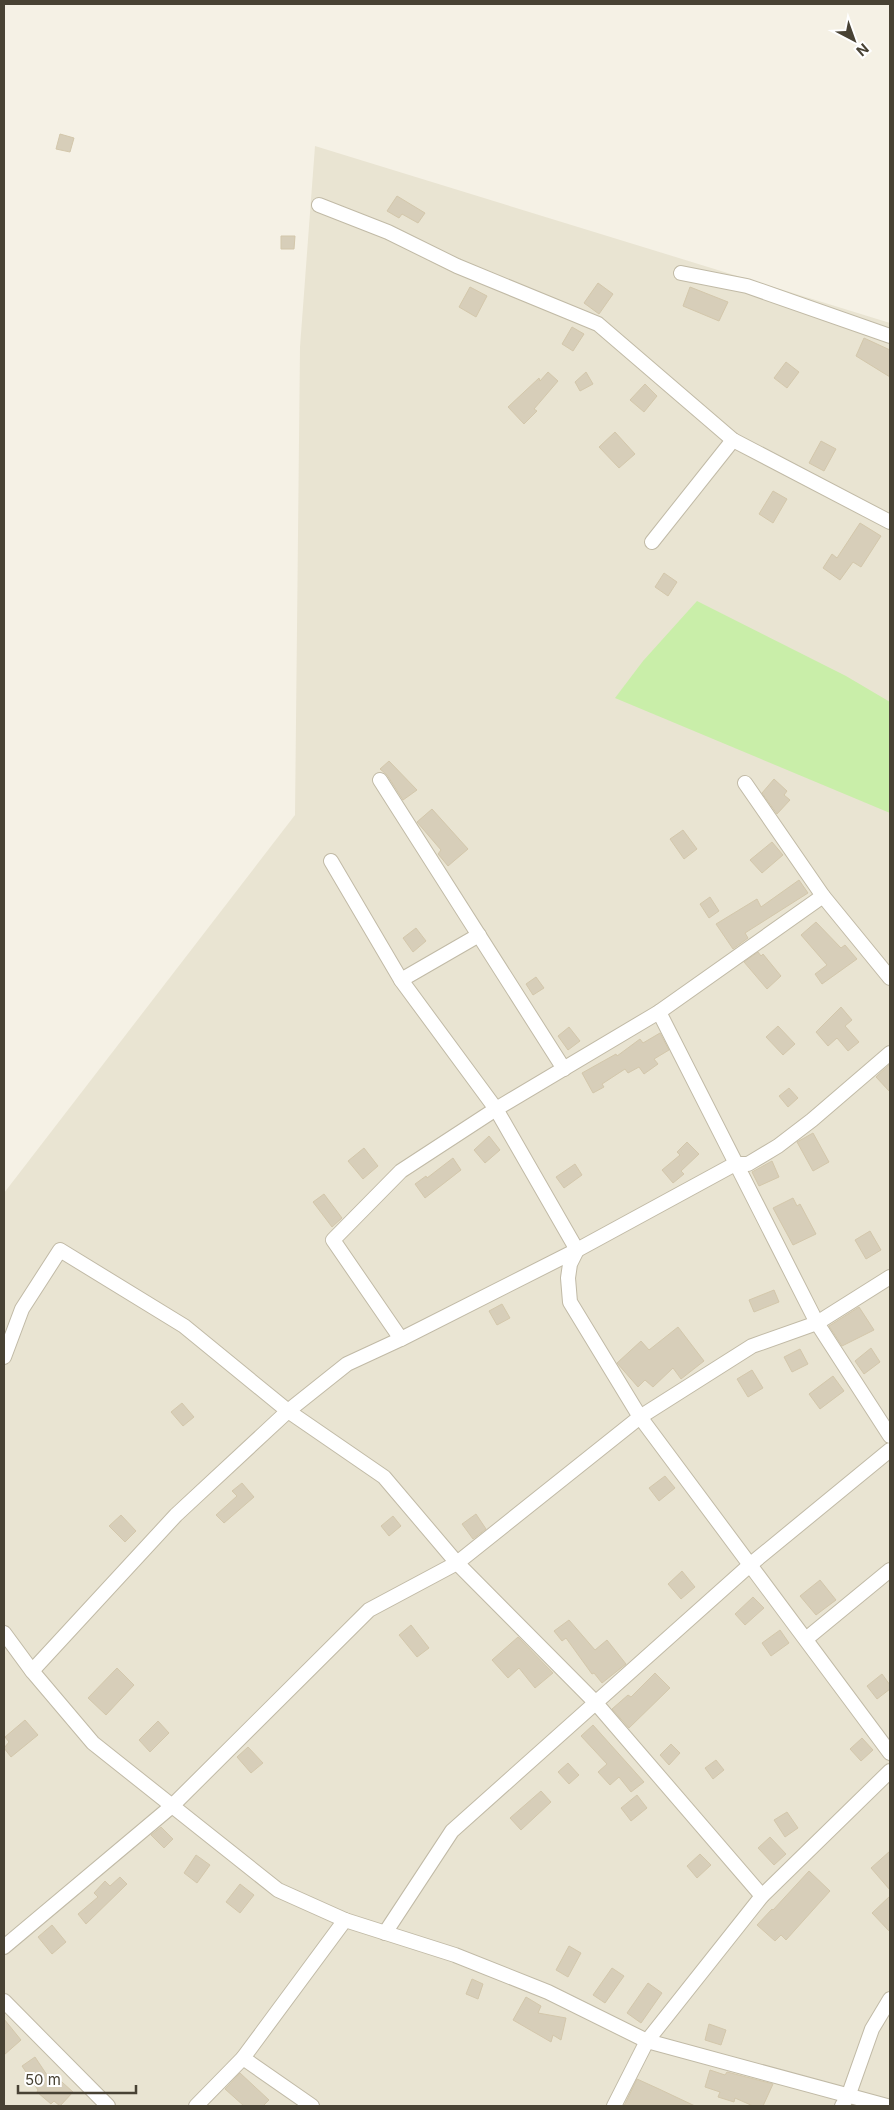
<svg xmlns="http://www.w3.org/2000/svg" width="894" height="2110" font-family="Inter,sans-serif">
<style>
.residential{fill:#e9e4d2}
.green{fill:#c9eea9}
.building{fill:#d7ceb9;stroke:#d3c7ab}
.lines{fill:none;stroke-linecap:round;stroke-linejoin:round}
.minor-casing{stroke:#c1baa6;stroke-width:16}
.minor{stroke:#fff;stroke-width:14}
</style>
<rect width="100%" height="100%" fill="#f5f1e5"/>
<!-- residential -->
<path class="residential" d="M315,146L890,323V2106H4V1193L295,815L300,347Z"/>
<!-- green -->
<path class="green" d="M697,601L846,676L890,702V813L615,698L643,661Z"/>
<!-- building -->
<g class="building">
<path d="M60,134L74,138L70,152L56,149Z"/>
<path d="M397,196L425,213L418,223L402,214L399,218L387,211Z"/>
<path d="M281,236H295L294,249H281Z"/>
<path d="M598,283L613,294L599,314L584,303Z"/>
<path d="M470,287L487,296L476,317L459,307Z"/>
<path d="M690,287L728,302L719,321L683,306Z"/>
<path d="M572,327L584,334L573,351L562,344Z"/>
<path d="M864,338L890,350V377L856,356Z"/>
<path d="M786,362L799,372L787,388L774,378Z"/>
<path d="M548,372L558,381L534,409L537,411L524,424L508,407L539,378L540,381Z"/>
<path d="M586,372L593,384L580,391L575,382Z"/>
<path d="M645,384L657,396L644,412L630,400Z"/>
<path d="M615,432L635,454L619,468L599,447Z"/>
<path d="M821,441L836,449L824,471L809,463Z"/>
<path d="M773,491L787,499L773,523L759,514Z"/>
<path d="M860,523L881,536L861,567L853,562L840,580L823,568L832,554L837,558Z"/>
<path d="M664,573L677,582L668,596L655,587Z"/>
<path d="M389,761L417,790L403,800L387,775L380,769Z"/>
<path d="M774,779L787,791L784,795L790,800L777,814L762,793Z"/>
<path d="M432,809L468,849L448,866L438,854L441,850L417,822Z"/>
<path d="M683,830L697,849L684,859L670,839Z"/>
<path d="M772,842L783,855L762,873L750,860Z"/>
<path d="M799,880L808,893L745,933L748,938L733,949L716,924L757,899L761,907Z"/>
<path d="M710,897L719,911L709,918L700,904Z"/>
<path d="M816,922L841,948L845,945L857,959L822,984L815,974L827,965L801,935Z"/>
<path d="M416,928L426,941L413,952L403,938Z"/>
<path d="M758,952L761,956L763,954L781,976L767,989L744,962Z"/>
<path d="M536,977L544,988L533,995L526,984Z"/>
<path d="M841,1007L852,1020L845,1026L859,1042L848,1051L837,1038L828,1046L816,1032Z"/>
<path d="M778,1026L795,1044L783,1055L766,1037Z"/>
<path d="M569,1027L580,1041L568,1050L558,1036Z"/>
<path d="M660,1033L669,1050L654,1059L658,1064L644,1074L639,1067L628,1073L625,1069L602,1084L604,1087L593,1093L582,1073L616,1054L617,1056L640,1039L643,1043Z"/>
<path d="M890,1064V1092L876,1077Z"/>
<path d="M789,1088L798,1098L788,1107L779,1096Z"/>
<path d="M813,1133L829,1162L813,1171L797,1142Z"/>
<path d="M489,1136L500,1150L485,1163L474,1150Z"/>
<path d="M687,1142L699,1154L681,1171L684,1174L673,1183L662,1170L680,1155L677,1152Z"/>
<path d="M364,1148L378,1166L363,1179L348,1161Z"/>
<path d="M453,1158L461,1170L425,1198L415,1184L426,1176L427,1178Z"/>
<path d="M772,1161L779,1177L759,1186L752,1172Z"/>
<path d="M575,1164L582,1175L564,1188L556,1177Z"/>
<path d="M324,1194L342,1218L332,1227L313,1202Z"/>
<path d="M793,1198L797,1206L800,1204L816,1234L793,1245L773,1208Z"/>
<path d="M870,1231L881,1250L866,1259L855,1240Z"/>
<path d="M774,1290L779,1302L754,1312L749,1300Z"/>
<path d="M502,1304L510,1318L497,1325L489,1311Z"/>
<path d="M859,1307L874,1330L842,1346L829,1326Z"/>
<path d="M678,1327L704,1361L681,1379L673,1368L653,1387L645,1380L638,1387L617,1363L641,1341L649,1350Z"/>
<path d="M871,1348L880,1362L864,1374L855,1361Z"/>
<path d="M800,1349L808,1364L792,1372L784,1357Z"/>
<path d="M752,1370L763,1388L748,1397L737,1379Z"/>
<path d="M833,1376L844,1391L820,1409L809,1394Z"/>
<path d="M182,1403L194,1417L183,1426L171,1412Z"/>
<path d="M665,1476L675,1488L659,1501L649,1488Z"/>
<path d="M242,1483L254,1497L224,1523L216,1515L237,1496L232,1491Z"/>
<path d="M476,1514L486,1529L473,1539L462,1524Z"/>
<path d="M121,1515L136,1531L125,1542L109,1526Z"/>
<path d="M393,1516L401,1526L389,1536L381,1526Z"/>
<path d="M682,1571L695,1587L681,1599L668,1584Z"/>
<path d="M820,1580L836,1600L816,1615L800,1596Z"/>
<path d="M753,1597L764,1608L745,1625L735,1614Z"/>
<path d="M569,1620L595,1650L607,1640L626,1664L602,1683L594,1673L592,1674L566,1638L562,1641L554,1631Z"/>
<path d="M411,1625L429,1648L417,1657L399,1635Z"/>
<path d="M780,1630L789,1643L771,1656L762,1643Z"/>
<path d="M518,1637L553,1673L535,1688L519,1668L508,1678L492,1660Z"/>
<path d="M117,1668L134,1685L106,1715L88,1698Z"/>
<path d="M655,1673L670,1688L629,1728L612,1709L628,1695L631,1697Z"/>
<path d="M882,1674L890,1685V1689L877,1699L867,1686Z"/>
<path d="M25,1720L38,1735L11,1757L4,1748L9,1742L5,1737Z"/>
<path d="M158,1721L169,1733L150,1752L139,1740Z"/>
<path d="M593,1725L644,1782L631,1792L619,1777L610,1785L598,1772L607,1764L581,1736Z"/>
<path d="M862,1738L873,1750L861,1761L850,1749Z"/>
<path d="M671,1744L680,1753L669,1765L660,1755Z"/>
<path d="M248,1747L263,1763L251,1773L237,1757Z"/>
<path d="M716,1760L724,1770L713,1779L705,1768Z"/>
<path d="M568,1763L579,1775L569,1784L558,1772Z"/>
<path d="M541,1791L551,1802L521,1830L510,1818Z"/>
<path d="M637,1795L647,1808L631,1821L621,1808Z"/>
<path d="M787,1812L798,1828L785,1837L774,1820Z"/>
<path d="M161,1827L173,1839L164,1848L151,1835Z"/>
<path d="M770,1837L786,1854L774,1865L758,1848Z"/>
<path d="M890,1851V1890L871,1868Z"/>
<path d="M700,1854L711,1865L697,1878L687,1866Z"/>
<path d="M196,1855L210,1865L197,1883L184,1873Z"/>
<path d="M809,1871L830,1891L786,1940L781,1935L775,1941L757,1925L772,1909L773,1910Z"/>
<path d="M120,1877L127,1884L86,1924L78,1914L98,1897L94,1893L105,1881L110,1886Z"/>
<path d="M240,1884L254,1895L240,1913L226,1902Z"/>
<path d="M890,1896V1932L872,1913Z"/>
<path d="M52,1925L66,1942L52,1954L38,1937Z"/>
<path d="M569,1946L581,1953L568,1977L556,1970Z"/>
<path d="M612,1968L624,1976L605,2003L593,1995Z"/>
<path d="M472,1979L483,1984L478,1999L466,1994Z"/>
<path d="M648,1983L662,1993L641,2023L627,2013Z"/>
<path d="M526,1997L541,2006L538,2013L566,2018L561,2040L553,2035L551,2042L513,2020Z"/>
<path d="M4,2019L21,2040L4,2055Z"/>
<path d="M709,2024L726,2030L721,2045L705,2040Z"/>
<path d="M35,2057L49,2078L53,2074L73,2092L60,2106L54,2101L51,2104L37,2092L38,2090L22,2066Z"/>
<path d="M710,2070L725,2075L727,2072L773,2084L763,2106H753L735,2098L734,2102L718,2097L720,2092L705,2087Z"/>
<path d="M240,2073L269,2100L263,2106H244L225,2089Z"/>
<path d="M637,2079L659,2089L695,2106H624Z"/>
</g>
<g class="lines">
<!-- minor casing -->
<g class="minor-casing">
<g id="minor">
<path d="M319,205L388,232L457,266L598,324L733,440L890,522"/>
<path d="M681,273L747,286L890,336"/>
<path d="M652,542L733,440"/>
<path d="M380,780L564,1069"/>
<path d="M745,783L823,896L890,978"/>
<path d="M331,861L401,980L496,1109L577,1250L570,1264L568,1278L570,1302L640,1417L890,1753"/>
<path d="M401,980L479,935"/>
<path d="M659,1012L817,1323L890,1436"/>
<path d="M401,1339L333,1240L401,1171L496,1109L659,1012L823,896"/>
<path d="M4,1357L22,1309L60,1250L184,1326L288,1411L384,1477L457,1563L595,1702L762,1896"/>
<path d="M4,1633L32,1671L93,1743L278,1890L345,1920L455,1955L548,1992L647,2041L887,2106"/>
<path d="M806,1639L890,1570"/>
<path d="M32,1671L176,1515L288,1411L347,1364L401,1339L577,1250L735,1164H748L778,1146L812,1120L890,1053"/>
<path d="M385,1933L452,1831L751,1564L890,1450"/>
<path d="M4,1947L172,1806L369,1610L457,1563L640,1417L752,1346L817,1323L890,1277"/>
<path d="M4,2001L108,2106"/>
<path d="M243,2058L312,2106"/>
<path d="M196,2106L243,2058L345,1920"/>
<path d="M614,2106L647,2041L762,1896L890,1771"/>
<path d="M842,2106L849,2094L872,2029L890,1999"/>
</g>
</g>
<!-- minor -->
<use href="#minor" class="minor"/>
</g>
<!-- border -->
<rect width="894" height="2110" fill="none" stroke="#484234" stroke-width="10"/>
<!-- north arrow -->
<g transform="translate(854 40) rotate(139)" stroke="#ffffff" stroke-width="4" paint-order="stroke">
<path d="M0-4L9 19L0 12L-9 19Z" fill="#484234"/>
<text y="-8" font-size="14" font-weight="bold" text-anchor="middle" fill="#484234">N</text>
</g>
<!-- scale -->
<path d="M18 2085v8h118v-8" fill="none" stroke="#484234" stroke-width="2.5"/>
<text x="25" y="2085" font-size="15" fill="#484234" stroke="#ffffff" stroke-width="4" paint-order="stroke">50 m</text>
</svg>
